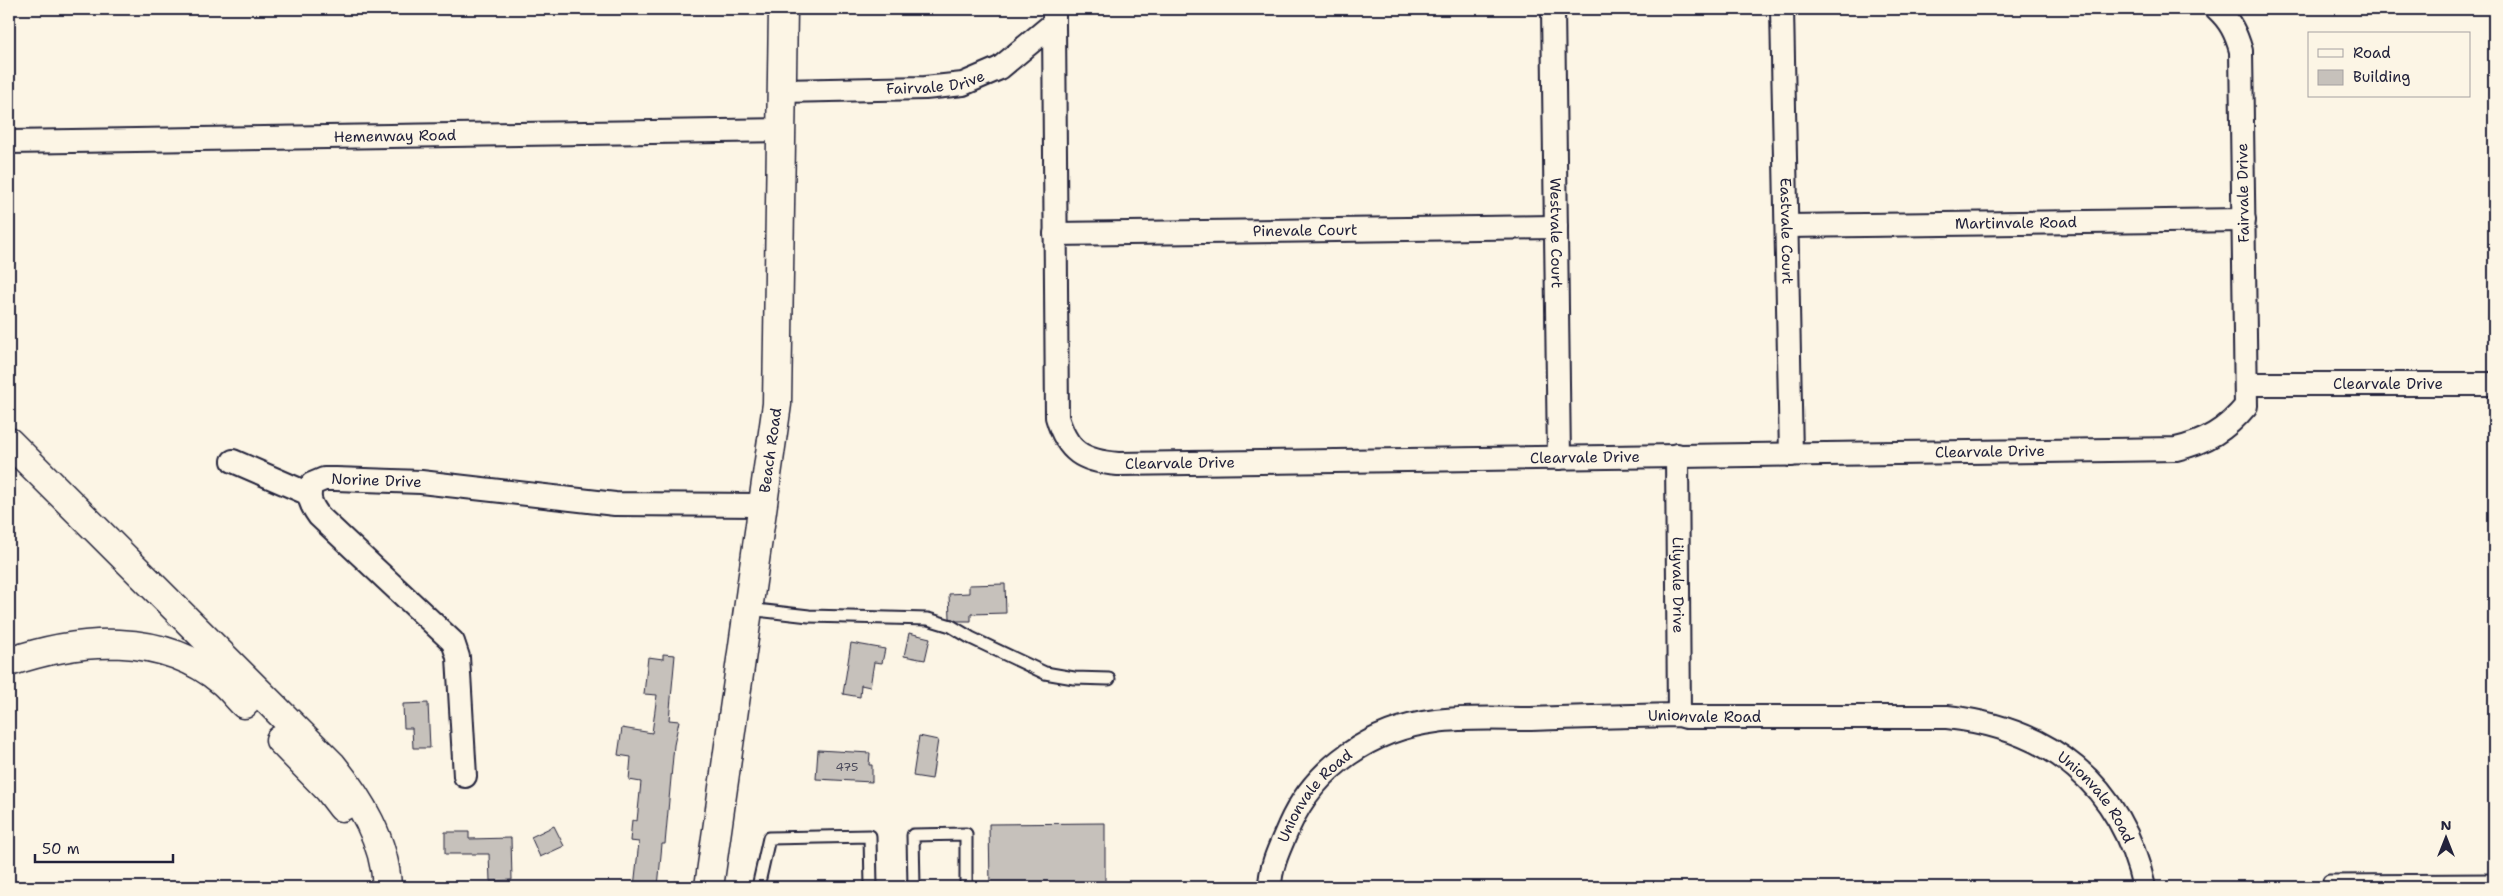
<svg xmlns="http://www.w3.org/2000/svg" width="2503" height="896" font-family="'Shantell Sans',sans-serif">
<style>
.building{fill:#c6c1bb;stroke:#22223b}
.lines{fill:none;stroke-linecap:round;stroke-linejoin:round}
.lane-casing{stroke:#22223b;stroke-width:15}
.street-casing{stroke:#22223b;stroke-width:26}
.secondary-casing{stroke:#22223b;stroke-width:31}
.highway-casing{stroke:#22223b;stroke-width:31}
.lane{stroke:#fcf5e5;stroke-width:11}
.street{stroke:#fcf5e5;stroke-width:22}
.secondary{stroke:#fcf5e5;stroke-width:28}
.highway{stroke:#fcf5e5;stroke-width:28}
.labels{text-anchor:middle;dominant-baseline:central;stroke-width:4;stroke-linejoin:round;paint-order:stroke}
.number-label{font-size:12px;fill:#4b4a5b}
.street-label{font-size:15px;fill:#22223b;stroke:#fcf5e5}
</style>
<rect width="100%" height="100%" fill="#fcf5e5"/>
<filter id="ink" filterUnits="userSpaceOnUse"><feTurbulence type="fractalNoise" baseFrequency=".02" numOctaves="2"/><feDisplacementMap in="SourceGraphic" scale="10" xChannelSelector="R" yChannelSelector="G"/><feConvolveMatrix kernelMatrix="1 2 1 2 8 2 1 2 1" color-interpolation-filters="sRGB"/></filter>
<g filter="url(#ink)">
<!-- building -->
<g class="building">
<path d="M1005,584L1006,613L971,614V621H957L950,618L949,594L969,593V585Z"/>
<path d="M909,633L930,638L925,660L904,656Z"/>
<path d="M851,643L885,649L882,663L874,662L870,687L861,685L860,697L843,694Z"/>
<path d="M663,654L675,655L669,720L679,721L674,745L665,844H662L658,887H634L639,842L630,841L632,820L637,821L641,782L629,780L631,757L618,755L622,728L652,733L657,695L644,694L648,657L663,659Z"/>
<path d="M428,703L430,748H413L412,728H404L403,704Z"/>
<path d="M919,736L938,740L932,779L913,776Z"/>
<path d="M818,750L870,753L869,765H872V782L816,779Z"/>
<path d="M1105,823V887H990L989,824Z"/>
<path d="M554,826L564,846L540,857L531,837Z"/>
<path d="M445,832H469V839L511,838L512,880L490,881L489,854H445Z"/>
</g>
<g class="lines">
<!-- lane casing -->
<g class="lane-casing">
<g id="lane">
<path d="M748,609L809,616L928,619L951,626L971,638L1045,673L1074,678L1109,679"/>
<path d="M2329,881L2494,880"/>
<path d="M758,887L769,838L870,836L871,887"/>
<path d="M914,887L913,835L966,834V887"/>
</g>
</g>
<!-- street casing -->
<g class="street-casing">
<g id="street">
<path id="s1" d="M1553,9L1559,458"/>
<path id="s2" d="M1782,9L1791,455"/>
<path id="s3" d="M1054,23L1057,417C1067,452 1083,461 1118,464L2176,449C2206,442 2226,430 2246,406L2241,51C2236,33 2230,21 2217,9"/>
<path id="s4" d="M782,91L925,88L963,84L1000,68L1054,23V14"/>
<path id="s5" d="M9,142L781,130"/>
<path id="s6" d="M1787,226L2244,220"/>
<path id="s7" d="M1055,234L1556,227"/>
<path id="s8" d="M2246,384H2494"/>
<path id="s9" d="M1677,455L1679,715"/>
<path d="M233,461L309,494"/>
<path id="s10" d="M465,776L458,657L453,642L319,516C311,505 307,498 312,484L324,479H336L421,482L615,504L763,505"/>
<path id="s11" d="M1270,887C1270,866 1281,845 1289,826C1315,767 1372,729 1436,721C1467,717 1500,719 1531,719C1581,717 1630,716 1679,715L1686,717H1947C2050,728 2121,784 2144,887"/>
</g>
</g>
<!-- secondary casing -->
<g class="secondary-casing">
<g id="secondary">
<path id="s12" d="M709,887L777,404L783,9"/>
</g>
</g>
<!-- highway casing -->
<g class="highway-casing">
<g id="highway">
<path d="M9,442L332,765C360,800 385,840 387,887"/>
<path d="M9,662C79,638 162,631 223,682C231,689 237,697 244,704"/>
<path d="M280,740L329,790L342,807"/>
</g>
</g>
<!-- lane -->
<use href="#lane" class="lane"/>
<!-- street -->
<use href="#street" class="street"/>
<!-- secondary -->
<use href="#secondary" class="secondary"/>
<!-- highway -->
<use href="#highway" class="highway"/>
</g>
</g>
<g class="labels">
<!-- number labels -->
<g class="number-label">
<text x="847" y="767">475</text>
</g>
<!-- street labels -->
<g class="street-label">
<text stroke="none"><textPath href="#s4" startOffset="154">Fairvale Drive</textPath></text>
<text stroke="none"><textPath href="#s5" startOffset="386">Hemenway Road</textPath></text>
<text transform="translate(2243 193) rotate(-91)">Fairvale Drive</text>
<text stroke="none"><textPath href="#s6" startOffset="229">Martinvale Road</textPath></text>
<text stroke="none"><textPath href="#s7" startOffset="250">Pinevale Court</textPath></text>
<text stroke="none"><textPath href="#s2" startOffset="222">Eastvale Court</textPath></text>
<text stroke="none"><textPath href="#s1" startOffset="224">Westvale Court</textPath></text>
<text stroke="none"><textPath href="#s8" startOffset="142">Clearvale Drive</textPath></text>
<text stroke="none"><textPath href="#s12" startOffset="441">Beach Road</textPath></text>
<text stroke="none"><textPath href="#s3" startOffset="1350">Clearvale Drive</textPath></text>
<text stroke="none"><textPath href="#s3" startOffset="945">Clearvale Drive</textPath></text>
<text stroke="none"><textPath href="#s3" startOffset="540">Clearvale Drive</textPath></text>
<text stroke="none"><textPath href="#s10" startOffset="419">Norine Drive</textPath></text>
<text stroke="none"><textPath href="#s9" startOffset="130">Lilyvale Drive</textPath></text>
<text stroke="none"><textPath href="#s11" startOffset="522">Unionvale Road</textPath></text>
<text stroke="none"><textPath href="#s11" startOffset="104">Unionvale Road</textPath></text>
<text stroke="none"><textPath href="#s11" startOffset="941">Unionvale Road</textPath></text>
</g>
</g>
<!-- margin -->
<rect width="2503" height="896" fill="none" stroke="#fcf5e5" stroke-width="30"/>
<rect x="15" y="15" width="2473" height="866" fill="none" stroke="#22223b" stroke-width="2" filter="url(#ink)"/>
<!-- legend -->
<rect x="2308" y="32" width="162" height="65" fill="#fcf5e5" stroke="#a5a1a1"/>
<rect x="2318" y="49" width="25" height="8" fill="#fcf5e5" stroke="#a5a1a1"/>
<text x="2353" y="58" font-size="15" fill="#22223b">Road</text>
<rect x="2318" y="70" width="25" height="15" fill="#c6c1bb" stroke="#a5a1a1"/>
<text x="2353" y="82" font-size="15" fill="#22223b">Building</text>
<!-- north arrow -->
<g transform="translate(2446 838)" stroke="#fcf5e5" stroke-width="4" paint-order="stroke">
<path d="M0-4L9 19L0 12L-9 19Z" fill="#22223b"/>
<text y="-8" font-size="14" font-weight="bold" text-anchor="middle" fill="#22223b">N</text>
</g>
<!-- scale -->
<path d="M35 854v8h138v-8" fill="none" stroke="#22223b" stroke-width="2.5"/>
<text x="42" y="854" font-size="15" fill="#22223b" stroke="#fcf5e5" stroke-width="4" paint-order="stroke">50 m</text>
</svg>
